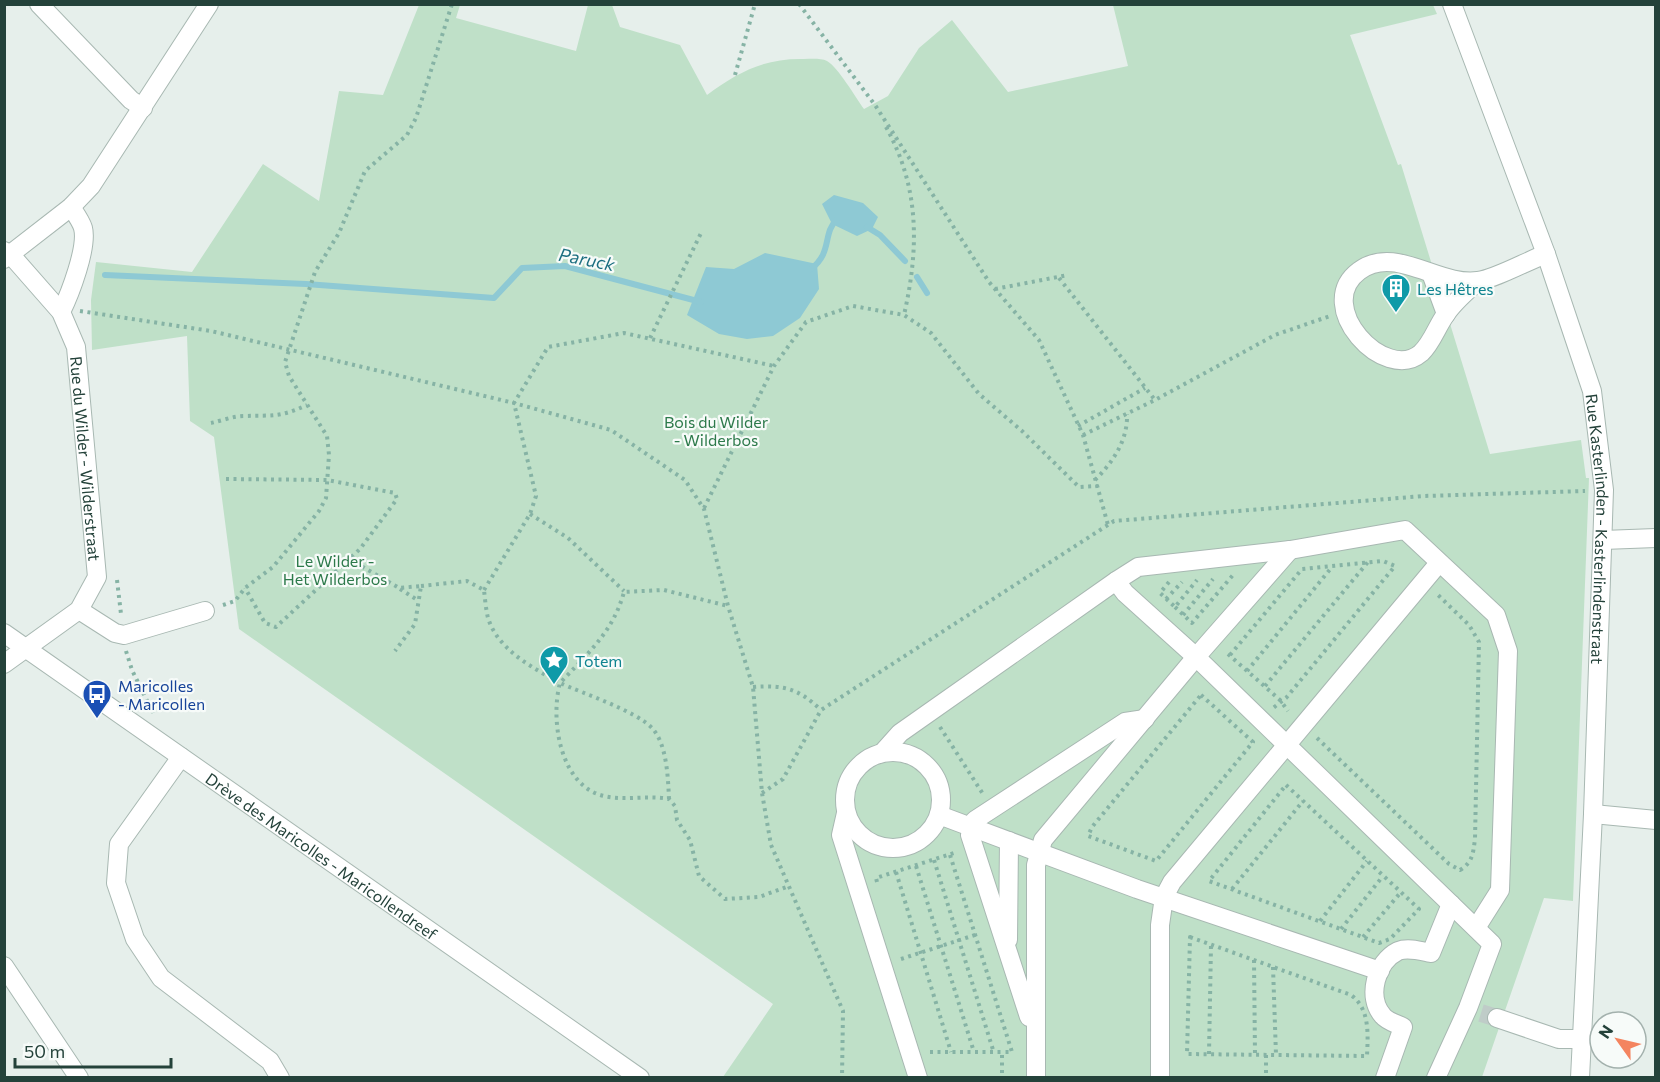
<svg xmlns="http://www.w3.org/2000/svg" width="1660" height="1082" font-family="Commissioner,sans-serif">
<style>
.green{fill:#bfe0c8}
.water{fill:#8ec9d4}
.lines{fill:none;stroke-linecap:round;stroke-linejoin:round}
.stream{stroke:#8ec9d4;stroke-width:6}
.minor-tunnel{stroke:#bfccc8;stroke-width:18;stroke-dasharray:18 9;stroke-linecap:butt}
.minor-casing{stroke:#a8b8b2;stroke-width:20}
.path{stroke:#86b3a5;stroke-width:4;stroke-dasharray:3 4.5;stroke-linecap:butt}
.minor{stroke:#fff;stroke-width:18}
.labels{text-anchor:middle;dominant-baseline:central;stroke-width:4.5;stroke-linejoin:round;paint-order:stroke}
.culture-label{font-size:16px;fill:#0d838f;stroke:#f7fbf9;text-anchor:start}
.park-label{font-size:16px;fill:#2d7a4b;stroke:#f7fbf9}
.street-label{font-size:16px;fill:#24423a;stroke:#f7fbf9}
.transit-label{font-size:16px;fill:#164399;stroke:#f7fbf9;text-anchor:start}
.water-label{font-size:18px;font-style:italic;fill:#1c6f80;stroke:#f7fbf9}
</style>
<rect width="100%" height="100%" fill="#e6efeb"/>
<!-- green -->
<path class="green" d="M419,5H460L456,18L576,51L588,5H612L620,27L680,45L707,95C738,72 765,58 804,59C811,59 821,58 827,61C838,67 856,98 864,109L888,96L919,48L952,20L1008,92L1128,66L1113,5H1433L1437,14L1350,35L1398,165L1401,164L1490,454L1581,440L1586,478H1589L1573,901L1544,898L1482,1077H723L773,1004L239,629L214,437L190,421L187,336L92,350L91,300L96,262L192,272L263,164L319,201L339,91L383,95Z"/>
<!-- water -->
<g class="water">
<path d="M834,195L863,203L878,217L872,229L857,236L832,224L822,204Z"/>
<path d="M765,253L817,264L819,289L800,318L773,336L747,339L719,334L687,315L706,267L734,269Z"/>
</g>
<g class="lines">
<!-- stream -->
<g class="stream">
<path d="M867,227L880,235L905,261"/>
<path d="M811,269C833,252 822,234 837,219"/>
<path d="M105,275L306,284L494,298L522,268L565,266L701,302"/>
<path d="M917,277L927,293"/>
</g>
<!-- minor-tunnel -->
<path class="minor-tunnel" d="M1481,1013L1497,1018"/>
<!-- minor casing -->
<g class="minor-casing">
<g id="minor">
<path d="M39,4L131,100L143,108"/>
<path id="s1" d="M1452,4L1546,254L1592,391L1604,490L1593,814L1580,1078"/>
<path id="s2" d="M4,251L11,255L61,312L76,347L97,577L79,610L4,664"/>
<path d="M4,259L71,207L91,186L209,4"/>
<path d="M1432,276L1446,314"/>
<path d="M1477,282C1466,292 1454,302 1446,314C1437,326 1432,343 1421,353C1385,384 1312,306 1359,271C1395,244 1439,287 1478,281C1495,279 1527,261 1546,254"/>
<path d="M61,312C70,294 88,247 83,228C81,221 75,213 71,207"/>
<path d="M1603,540L1656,538"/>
<path d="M1116,581L1138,567L1290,550L1405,530L1496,615L1508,651L1500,890L1476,928"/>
<path d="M79,610L115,633L124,635L205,611"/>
<path id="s3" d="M4,633L640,1078"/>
<circle cx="893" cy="800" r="48"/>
<path d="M883,752L900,733L1116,581L1125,593L1196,657L1492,944L1468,1008L1436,1078"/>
<path d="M181,757L119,844L116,883L135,939L161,978L270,1061L280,1078"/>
<path d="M846,813L841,835L918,1078"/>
<path d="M1593,814L1656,820"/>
<path d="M939,815L1137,889L1380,971"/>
<path d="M1008,940L1009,841"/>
<path d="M4,966L79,1078"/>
<path d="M1029,1017L970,835L975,820L1125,722L1145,719"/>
<path d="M1497,1018L1559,1039H1583"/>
<path d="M1036,1078V865L1043,840L1196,657L1290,550"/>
<path d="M1160,1078V925L1164,897L1172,882L1439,563"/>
<path d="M1385,1078L1403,1027C1397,1024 1387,1021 1383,1016C1366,997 1376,962 1398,951C1408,947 1421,951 1431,953L1451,904"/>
</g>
</g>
<!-- path -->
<g class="path">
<path d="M799,4L875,105L989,282L1039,340L1083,435L1108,525"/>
<path d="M735,75L755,4"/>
<path d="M886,127C920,188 919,249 904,315"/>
<path d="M1059,278L1155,400"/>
<path d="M995,289L1068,275"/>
<path d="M80,311L211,331L514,403L611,430L685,480L704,509L728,606L753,687L762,793L771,845L843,1011L842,1078"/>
<path d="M650,338L702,231"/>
<path d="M211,423C221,421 233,416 244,416C272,415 279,418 307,405"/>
<path d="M1078,426L1145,388"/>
<path d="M1083,435L1155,400L1275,335L1330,316"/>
<path d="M226,479L327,480L395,493L397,499L360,549L276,627L265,623L245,588"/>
<path d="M1095,480C1113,462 1128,440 1127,414"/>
<path d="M704,508L774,366L806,322L853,306L904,315L931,333L979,394L1022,431L1079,487L1098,486"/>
<path d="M530,514L568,538L624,591"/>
<path d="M349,559L399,588L421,586L415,624L395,651"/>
<path d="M117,580L121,614"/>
<path d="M1169,582L1160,593L1175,607L1197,580"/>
<path d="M421,586L467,581L484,590C485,599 486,610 488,618C498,650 533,668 560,683C550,720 560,786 604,796C625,801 648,795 669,799L675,806L677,820L690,840L699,876L725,899L759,897L789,886"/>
<path d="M400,589L419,601"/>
<path d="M484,590L530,514L536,496L514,403L548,347L624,333L774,366"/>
<path d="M1166,599L1182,582"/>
<path d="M223,605L235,601L245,588L273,567L319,511L326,498L329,455L327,436L289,376L285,362L315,272L339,233L365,171L407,135L416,118L452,4"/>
<path d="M1175,607L1192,623L1233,575"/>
<path d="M1183,615L1213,579"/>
<path d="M126,651L132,670L153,713"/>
<path d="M1228,654L1280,700L1288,711"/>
<path d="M1230,655L1302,569L1383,561L1395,566L1286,698L1273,708"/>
<path d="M1247,671L1332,567"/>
<path d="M1265,686L1368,562"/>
<path d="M753,687C784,685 798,688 821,710"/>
<path d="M1201,695L1253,742L1156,861L1088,836L1092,827Z"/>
<path d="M940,727L983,794"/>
<path d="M1317,738L1449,864L1460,870C1473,862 1473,853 1475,839L1479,642L1469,625L1437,594"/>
<path d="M1286,785L1419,909L1390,939L1379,943L1209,881Z"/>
<path d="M762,793L783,779L821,710L1114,521L1424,496L1585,491"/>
<path d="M669,799C668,778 667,744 652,728C636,711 582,693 560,683C588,653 613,632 624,592L664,590L728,606"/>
<path d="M950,855L1012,1052H1002"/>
<path d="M934,860L994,1053"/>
<path d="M916,866L974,1052"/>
<path d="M896,872L951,1052"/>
<path d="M877,882L876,878L957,852"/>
<path d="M1232,889L1303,801"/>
<path d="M1320,921L1367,861"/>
<path d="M1341,929L1383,876"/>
<path d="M1190,937L1351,995C1370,1009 1368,1034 1367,1056L1187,1054Z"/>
<path d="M1363,937L1401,892"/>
<path d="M901,959L978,934"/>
<path d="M1254,960L1255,1055"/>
<path d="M1273,967L1276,1055"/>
<path d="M930,1052H1002V1078"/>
<path d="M1209,1054L1211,945"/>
<path d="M1266,1055V1078"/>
</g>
<!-- minor -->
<use href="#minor" class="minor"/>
</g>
<!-- icons -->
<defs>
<g id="building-pin" transform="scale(1.5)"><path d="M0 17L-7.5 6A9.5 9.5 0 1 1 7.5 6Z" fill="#0f9aa8" stroke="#f7fbf9"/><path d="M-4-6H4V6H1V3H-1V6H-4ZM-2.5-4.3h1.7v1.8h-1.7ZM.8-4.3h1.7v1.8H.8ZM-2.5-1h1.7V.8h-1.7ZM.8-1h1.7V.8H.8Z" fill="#fff"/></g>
<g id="sight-pin" transform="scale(1.5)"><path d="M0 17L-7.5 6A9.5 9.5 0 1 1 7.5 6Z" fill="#0f9aa8" stroke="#f7fbf9"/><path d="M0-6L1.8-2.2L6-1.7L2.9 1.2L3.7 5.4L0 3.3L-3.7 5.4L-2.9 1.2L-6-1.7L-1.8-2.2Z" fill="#fff"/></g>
<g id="bus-pin" transform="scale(1.5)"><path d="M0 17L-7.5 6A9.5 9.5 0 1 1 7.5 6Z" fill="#1a4fb4" stroke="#f7fbf9"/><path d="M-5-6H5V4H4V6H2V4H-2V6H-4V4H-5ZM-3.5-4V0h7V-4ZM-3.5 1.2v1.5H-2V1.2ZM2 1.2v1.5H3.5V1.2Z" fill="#fff"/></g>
</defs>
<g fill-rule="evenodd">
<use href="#building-pin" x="1396" y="288"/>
<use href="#sight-pin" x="554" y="660"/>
<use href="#bus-pin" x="97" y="694"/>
</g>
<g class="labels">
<!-- culture labels -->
<g class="culture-label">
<text x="1417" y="288">Les Hêtres</text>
<text x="575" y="660">Totem</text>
</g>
<!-- park labels -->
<g class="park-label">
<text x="716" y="421">Bois du Wilder<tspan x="716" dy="18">- Wilderbos</tspan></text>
<text x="335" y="560">Le Wilder -<tspan x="335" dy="18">Het Wilderbos</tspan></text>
</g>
<!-- street labels -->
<g class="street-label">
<text stroke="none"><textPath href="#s2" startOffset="234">Rue du Wilder - Wilderstraat</textPath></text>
<text stroke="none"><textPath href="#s1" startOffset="550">Rue Kasterlinden - Kasterlindenstraat</textPath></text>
<text stroke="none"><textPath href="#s3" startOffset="388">Drève des Maricolles - Maricollendreef</textPath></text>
</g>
<!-- transit labels -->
<g class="transit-label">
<text x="118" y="685">Maricolles<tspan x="118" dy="18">- Maricollen</tspan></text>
</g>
<!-- water labels -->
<g class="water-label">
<text transform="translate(587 259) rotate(11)">Paruck</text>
</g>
</g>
<!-- border -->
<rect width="1660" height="1082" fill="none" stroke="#24423a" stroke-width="12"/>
<!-- north arrow -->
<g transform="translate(1618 1040) rotate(304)"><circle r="28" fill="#f7fbf9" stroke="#a3b1ad" stroke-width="1.5"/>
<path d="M0-4.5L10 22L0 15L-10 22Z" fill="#f4845f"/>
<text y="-9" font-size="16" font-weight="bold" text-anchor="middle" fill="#24423a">N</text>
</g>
<!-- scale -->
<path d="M15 1058v9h156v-9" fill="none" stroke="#24423a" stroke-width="3"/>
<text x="24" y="1058" font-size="18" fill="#24423a" stroke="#f7fbf9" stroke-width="4.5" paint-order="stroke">50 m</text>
</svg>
